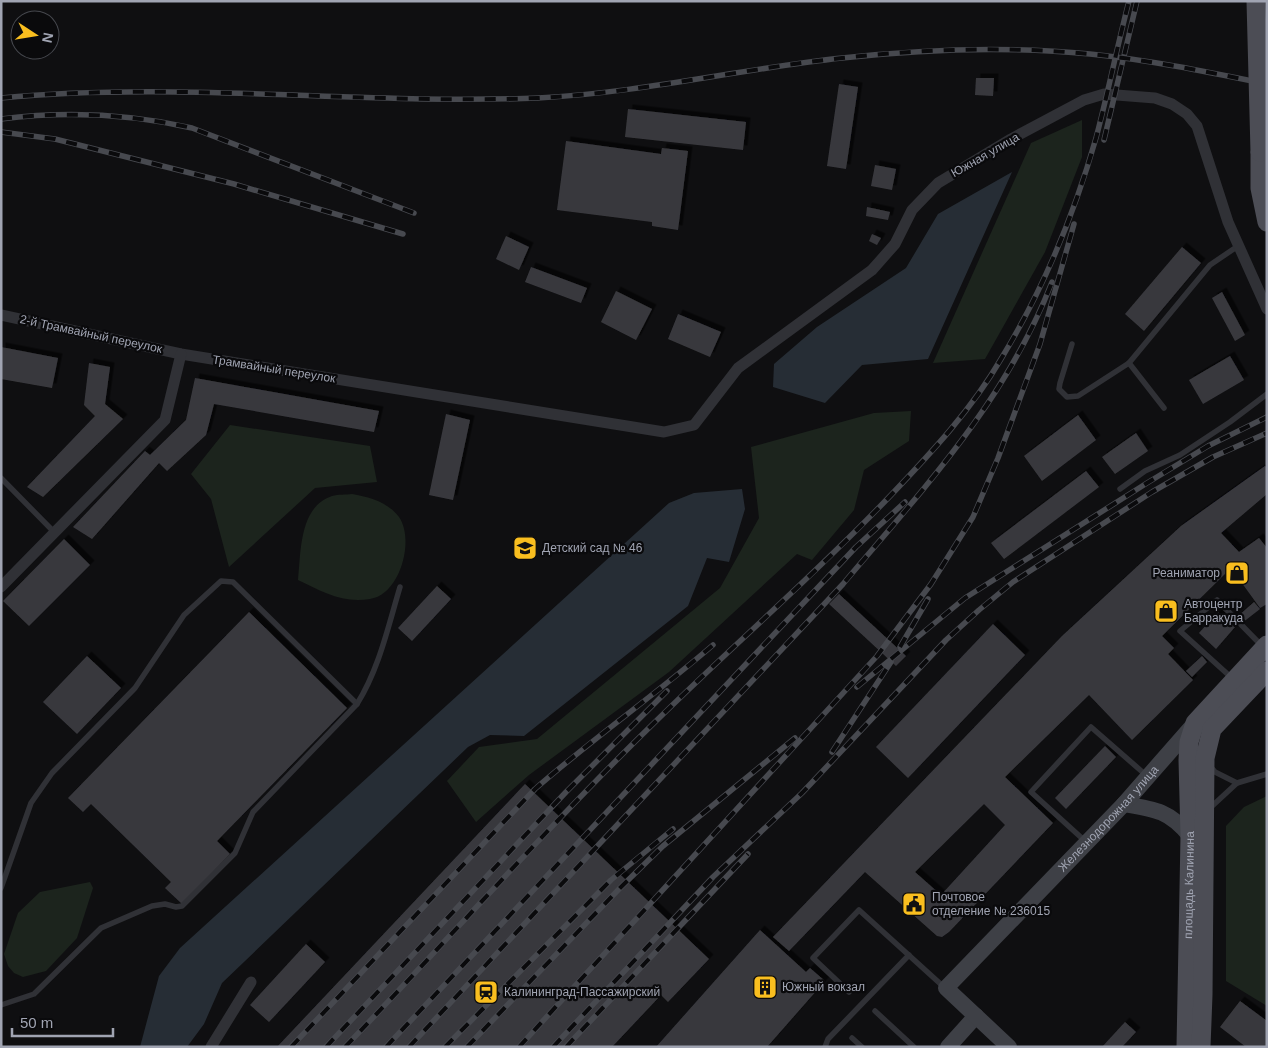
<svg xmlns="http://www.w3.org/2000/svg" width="1268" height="1048" font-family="Arial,sans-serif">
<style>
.green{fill:#1c241d}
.water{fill:#262d35}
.building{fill:#39393e;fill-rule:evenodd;filter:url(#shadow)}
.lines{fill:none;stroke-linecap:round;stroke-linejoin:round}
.lane{stroke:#303136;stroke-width:5.5}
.street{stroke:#303136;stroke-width:11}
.secondary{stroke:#3e4046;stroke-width:16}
.primary{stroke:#4c4d55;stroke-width:19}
.rail-casing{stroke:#47494f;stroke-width:5.5}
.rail{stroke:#0a0a0c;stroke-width:4;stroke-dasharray:11;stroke-linecap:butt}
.primary-bridge{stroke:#4c4d55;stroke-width:19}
.labels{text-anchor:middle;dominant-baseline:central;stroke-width:4.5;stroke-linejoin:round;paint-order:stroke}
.street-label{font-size:12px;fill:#a0a4b2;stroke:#0a0a0c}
.poi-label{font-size:12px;fill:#a0a4b2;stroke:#0a0a0c;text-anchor:start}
</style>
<defs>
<filter id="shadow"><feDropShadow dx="4.5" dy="-4.5" stdDeviation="0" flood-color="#0009"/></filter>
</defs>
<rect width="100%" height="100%" fill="#0f0f11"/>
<!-- green -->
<g class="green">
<path d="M1082,120V157L1045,252L985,359L933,363L1031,143Z"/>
<path d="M911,411L909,441L864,470L854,510L812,560L797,554L669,672L529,775L476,822L447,781L479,747L537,739L720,588L759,518L751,447L874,413Z"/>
<path d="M230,425L370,446L377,482L315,488L229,567L211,499L191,474Z"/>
<path d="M352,494C369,497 388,502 399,517C415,540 400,595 370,599C343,604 321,591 298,580C301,552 299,507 332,496C338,494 346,495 352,494Z"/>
<path d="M1267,796V1006L1226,981V826L1244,807Z"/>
<path d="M90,882L93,888L77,938L46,971L23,977L14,973L8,966L4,954L18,913L40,892Z"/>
</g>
<!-- water -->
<g class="water">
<path d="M1012,172L928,359L862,365L825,403L773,387L774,364L817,327L906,268L938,214Z"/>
<path d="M742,489L745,509L729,562L707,558L688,606L524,736L490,735L468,747L222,983L204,1024L187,1047H140L159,976L180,948L669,503L694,493Z"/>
</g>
<!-- building -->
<g class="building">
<path d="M976,78H994L993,96L975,95Z"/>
<path d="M839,84L858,87L846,169L827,166Z"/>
<path d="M628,109L746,122L743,150L625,137Z"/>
<path d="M566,141L661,154L662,148L688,151L678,230L652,226V222L557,210Z"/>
<path d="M875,165L896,169L892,190L871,186Z"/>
<path d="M867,207L890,212L888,220L866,216Z"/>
<path d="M872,234L881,238L877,245L869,241Z"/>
<path d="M506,236L529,247L519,270L496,259Z"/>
<path d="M1182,247L1201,263L1144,331L1125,314Z"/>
<path d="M531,267L587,288L581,303L525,282Z"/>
<path d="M616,291L652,309L636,340L601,322Z"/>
<path d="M1222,292L1245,335L1235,341L1212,298Z"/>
<path d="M678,314L721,332L710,357L668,339Z"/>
<path d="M1,347L58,358L52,388L1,379Z"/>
<path d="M1230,356L1244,380L1203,404L1189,380Z"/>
<path d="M89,363L110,367L105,404L123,419L43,497L27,487L95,416L84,405Z"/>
<path d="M195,378L379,411L374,432L214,404L206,435L167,471L159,463L92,539L73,527L145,451L150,455L186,420Z"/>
<path d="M446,414L470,420L453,500L429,495Z"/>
<path d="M1078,415L1096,440L1042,481L1024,456Z"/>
<path d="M1136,433L1148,451L1115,474L1102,457Z"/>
<path d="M1265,466L1267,468V494L1221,533L1239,552L1259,538L1267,548V604L1260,608L1231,568L1162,636L1174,648L1168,654L1193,680L1132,740L1089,695L1005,777L1053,823L949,932L942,937L937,936L865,872L789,951L773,937L1062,636L1181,526ZM984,804L1005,825L941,895L915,872Z"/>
<path d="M1086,471L1099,487L1004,559L991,543Z"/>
<path d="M64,539L90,565L29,626L3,601Z"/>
<path d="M437,586L451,599L412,641L398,628Z"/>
<path d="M839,594L906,656L896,666L829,604Z"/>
<path d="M1254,602L1260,609L1242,623L1237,617Z"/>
<path d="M249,612L347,708L217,841L230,854L182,904L165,888L171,882L91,804L83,812L68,798Z"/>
<path d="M1218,612L1235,627L1216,649L1199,633Z"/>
<path d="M993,624L1025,655L908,778L876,747Z"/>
<path d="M87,656L121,688L77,734L43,702Z"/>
<path d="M1202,656L1207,662L1192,677L1186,671Z"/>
<path d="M1105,746L1116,757L1066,809L1055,798Z"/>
<path d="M525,784L709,959L668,1002L661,995L612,1047H277Z"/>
<path d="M760,930L806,972L810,968L825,981L767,1047H656Z"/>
<path d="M306,944L325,962L269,1022L250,1005Z"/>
<path d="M1240,1001L1267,1021V1047H1246L1220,1027Z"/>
<path d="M1125,1022L1136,1032L1122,1047H1102Z"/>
</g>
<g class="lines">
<!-- lane -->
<g class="lane">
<path d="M1072,344L1060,383L1059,389L1067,397L1078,396L1129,363L1210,265L1238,246"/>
<path d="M1129,363L1164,408"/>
<path d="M1,478L55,533"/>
<path d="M1120,489L1145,471L1180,455L1230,422L1267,394"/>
<path d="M1233,679L1180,631L1217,600L1262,646"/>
<path d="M1210,766L1215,772L1237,783"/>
<path d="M1210,808L1237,783L1267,774"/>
<path d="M1085,841L1031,792L1091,727L1147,776"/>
<path d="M1,888L31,803L52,773L135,688L184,615L221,581L233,582L357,704"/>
<path d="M849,992L813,958L859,910L945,988"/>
<path d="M1,1005L34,994L101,928L152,906L165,904L176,907L182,906L235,853L253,812L357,704C379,669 388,627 400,587"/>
<path d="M875,1011L914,1047"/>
<path d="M852,1038L862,1047"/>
<path d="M825,1047L828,1039L909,955"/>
</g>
<!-- street -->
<g class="street">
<path d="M1,315L181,354L664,432L694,425L738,368L872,270L895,244L912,210L938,183L1011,139L1084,100L1104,94L1155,98L1172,104L1187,114L1197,126L1228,222L1267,309"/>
<path d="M1,587L165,420L181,354"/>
<path d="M211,1047L251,982"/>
</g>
<!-- secondary -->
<g class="secondary">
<path d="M1124,804C1155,809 1170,811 1190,836"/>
<path d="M948,1047L976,1016"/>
<path id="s1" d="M1009,1047L946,988L1124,804L1195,723"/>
</g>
<!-- primary -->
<g class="primary">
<path d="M1260,152V188L1267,222"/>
<path id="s2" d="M1186,1047L1190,836L1188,760L1189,742L1195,723L1267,645"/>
<path d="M1201,1047L1203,995L1205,758L1212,729L1267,671"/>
</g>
<!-- rail casing -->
<g class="rail-casing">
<g id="rail">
<path d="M1,98C180,81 359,105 538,98C640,93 740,69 842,58C924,49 1008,46 1090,54C1150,60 1208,72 1267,84"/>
<path d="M1,119C65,111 130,114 192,128L414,213"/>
<path d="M1,132L55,139L234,184L403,234"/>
<path d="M1104,140L1137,1"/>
<path d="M900,647L928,599"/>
<path d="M857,687L965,598L1147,483L1208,446L1267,417"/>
<path d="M832,752L891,662"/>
<path d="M291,1047L535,789C592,739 655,695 713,645"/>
<path d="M326,1047L566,792L667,691"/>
<path d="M345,1047C449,939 548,826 655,722C733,645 816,574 892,494C931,453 972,409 1001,359C1043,290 1074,215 1096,138C1108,93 1117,47 1129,1"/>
<path d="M386,1047L856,547L905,502"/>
<path d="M409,1047L843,584C924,488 1006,401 1052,282"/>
<path d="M445,1047L611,880L673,829"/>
<path d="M467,1047L620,888L663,846L795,738"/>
<path d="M519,1047L877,656L931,584L973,517L998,458L1040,344L1074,224"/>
<path d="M553,1047L713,877L802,793L946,640L979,610L1013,582L1152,492L1213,457L1267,433"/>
<path d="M566,1047L748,854"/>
</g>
</g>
<!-- rail -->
<use href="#rail" class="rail"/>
<!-- primary-bridge -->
<path class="primary-bridge" d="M1256,1L1260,152"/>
</g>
<!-- icons -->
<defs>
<g id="school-square" transform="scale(1.25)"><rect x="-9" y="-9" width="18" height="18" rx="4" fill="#f9be1f" stroke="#0a0a0c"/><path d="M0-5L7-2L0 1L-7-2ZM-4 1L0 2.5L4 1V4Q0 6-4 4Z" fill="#111"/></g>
<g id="shop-square" transform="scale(1.25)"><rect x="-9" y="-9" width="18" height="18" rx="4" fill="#f9be1f" stroke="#0a0a0c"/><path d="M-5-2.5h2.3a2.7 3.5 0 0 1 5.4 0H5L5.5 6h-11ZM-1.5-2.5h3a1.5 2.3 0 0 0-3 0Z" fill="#111"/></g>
<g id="civic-square" transform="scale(1.25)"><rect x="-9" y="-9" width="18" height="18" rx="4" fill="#f9be1f" stroke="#0a0a0c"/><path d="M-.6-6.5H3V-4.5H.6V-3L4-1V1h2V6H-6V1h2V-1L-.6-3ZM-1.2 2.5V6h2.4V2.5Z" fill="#111"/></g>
<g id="building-square" transform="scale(1.25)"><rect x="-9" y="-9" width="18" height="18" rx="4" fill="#f9be1f" stroke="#0a0a0c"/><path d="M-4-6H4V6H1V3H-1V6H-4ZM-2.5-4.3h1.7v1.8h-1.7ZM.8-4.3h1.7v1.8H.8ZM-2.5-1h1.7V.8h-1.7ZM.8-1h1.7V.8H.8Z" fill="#111"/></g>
<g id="station-square" transform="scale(1.25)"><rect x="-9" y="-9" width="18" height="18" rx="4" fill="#f9be1f" stroke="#0a0a0c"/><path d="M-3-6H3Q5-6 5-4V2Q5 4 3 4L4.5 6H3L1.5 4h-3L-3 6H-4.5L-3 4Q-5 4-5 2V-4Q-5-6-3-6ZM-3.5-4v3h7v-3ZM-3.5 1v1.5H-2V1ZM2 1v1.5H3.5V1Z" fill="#111"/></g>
</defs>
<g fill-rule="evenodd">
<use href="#school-square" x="525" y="548"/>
<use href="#shop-square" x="1237" y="573"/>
<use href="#shop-square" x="1166" y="611"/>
<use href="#civic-square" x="914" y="904"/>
<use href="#building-square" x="765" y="987"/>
<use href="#station-square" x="486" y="992"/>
</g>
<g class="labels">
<!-- street labels -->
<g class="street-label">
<text transform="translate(985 155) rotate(-30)">Южная улица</text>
<text transform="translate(91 334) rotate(12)">2-й Трамвайный переулок</text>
<text transform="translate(274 369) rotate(9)">Трамвайный переулок</text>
<text stroke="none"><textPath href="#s1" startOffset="321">Железнодорожная улица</textPath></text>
<text stroke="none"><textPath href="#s2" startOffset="162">площадь Калинина</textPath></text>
</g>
<!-- poi labels -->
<g class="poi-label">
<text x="542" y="548">Детский сад № 46</text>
<text x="1220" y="573" text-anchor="end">Реаниматор</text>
<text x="1184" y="604">Автоцентр<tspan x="1184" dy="14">Барракуда</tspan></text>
<text x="932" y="897">Почтовое<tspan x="932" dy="14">отделение № 236015</tspan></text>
<text x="782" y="987">Южный вокзал</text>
<text x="504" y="992">Калининград-Пассажирский</text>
</g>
</g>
<!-- border -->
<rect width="1268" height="1048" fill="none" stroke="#a0a4b2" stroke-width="5"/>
<!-- north arrow -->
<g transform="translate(35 35) rotate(102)"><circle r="24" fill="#0a0a0c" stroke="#46484e"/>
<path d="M0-4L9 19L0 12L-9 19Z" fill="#f9be1f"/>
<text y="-8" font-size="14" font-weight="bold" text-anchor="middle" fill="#a0a4b2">N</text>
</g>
<!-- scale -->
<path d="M12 1028v8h101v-8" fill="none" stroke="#a0a4b2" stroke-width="2.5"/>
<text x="20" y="1028" font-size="15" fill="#a0a4b2" stroke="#0a0a0c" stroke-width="4" paint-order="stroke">50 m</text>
</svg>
